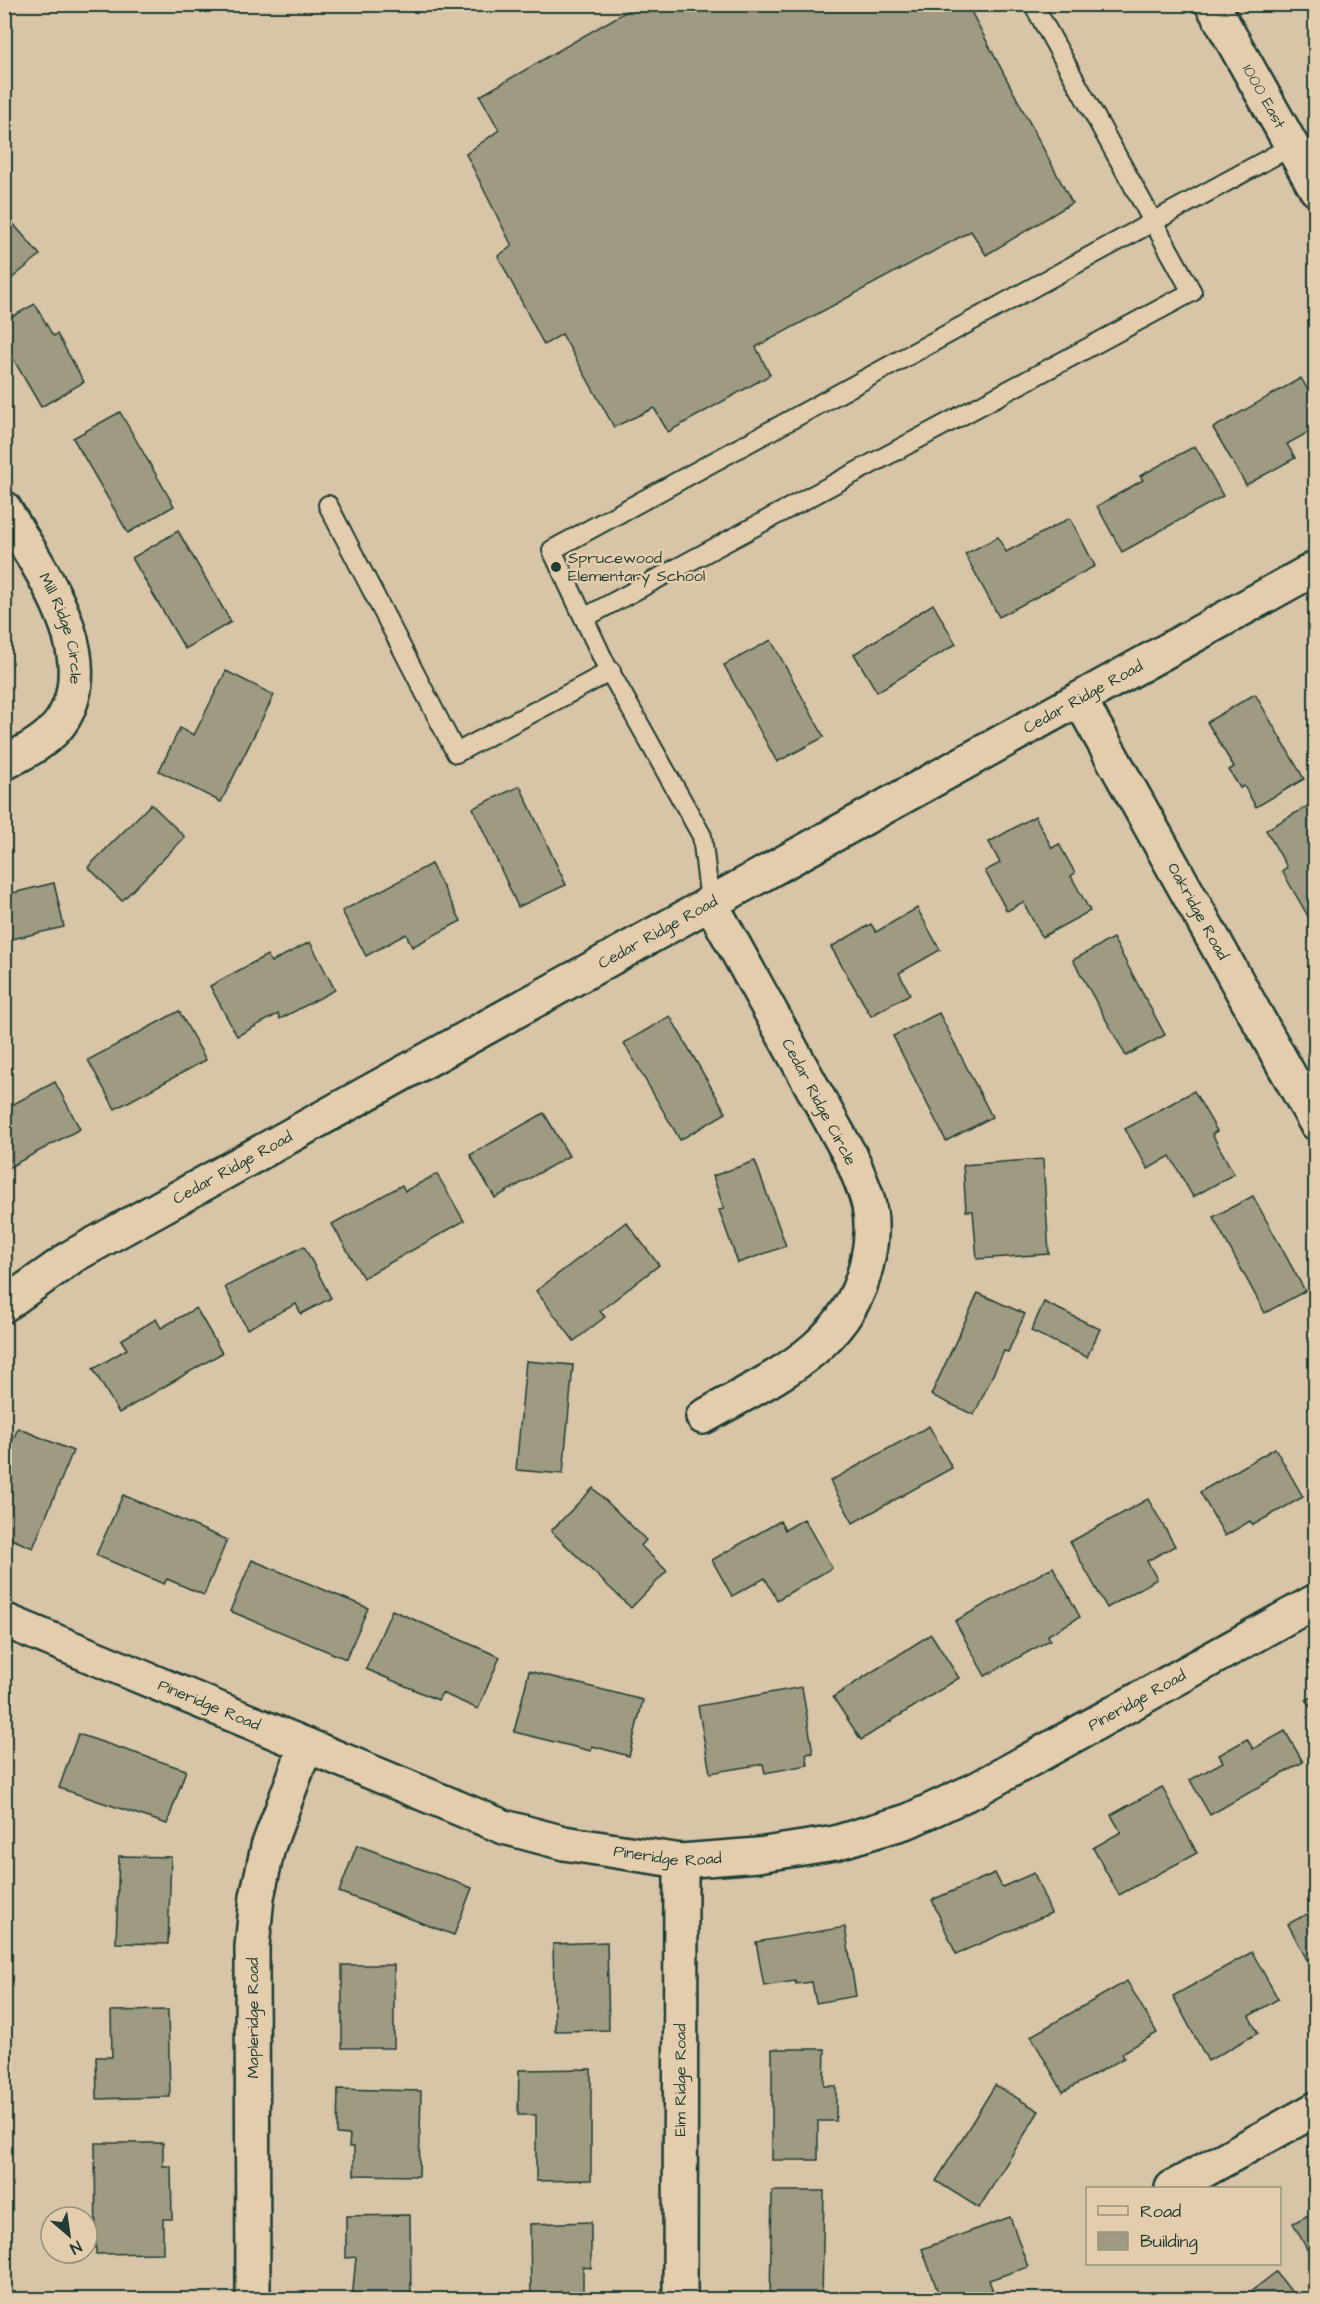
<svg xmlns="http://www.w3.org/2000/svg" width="1320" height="2304" font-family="'Architects Daughter',sans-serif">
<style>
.building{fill:#9f9a82;stroke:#1f3d34;stroke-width:1.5}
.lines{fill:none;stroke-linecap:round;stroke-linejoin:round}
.lane-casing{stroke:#1f3d34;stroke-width:22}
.street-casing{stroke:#1f3d34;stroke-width:38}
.secondary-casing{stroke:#1f3d34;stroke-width:38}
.lane{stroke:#e4cdad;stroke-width:18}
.street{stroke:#e4cdad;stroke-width:33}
.secondary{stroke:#e4cdad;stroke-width:33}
.poi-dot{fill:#1f3d34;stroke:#e4cdad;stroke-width:2}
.labels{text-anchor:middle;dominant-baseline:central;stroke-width:5;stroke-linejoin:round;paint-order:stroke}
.street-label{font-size:16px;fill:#1f3d34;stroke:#e4cdad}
.poi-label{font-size:16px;fill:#1f3d34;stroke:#e4cdad;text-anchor:start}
</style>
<rect width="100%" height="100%" fill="#d8c4a6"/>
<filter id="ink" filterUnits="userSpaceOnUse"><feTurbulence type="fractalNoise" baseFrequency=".0167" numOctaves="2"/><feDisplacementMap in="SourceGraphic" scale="12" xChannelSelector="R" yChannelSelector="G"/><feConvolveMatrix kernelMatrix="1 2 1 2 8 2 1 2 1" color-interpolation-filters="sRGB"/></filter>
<g filter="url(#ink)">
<!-- building -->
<g class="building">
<path d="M639,4H967L1072,203L986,255L971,231L756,347L770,375L668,432L654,408L614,427L562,334L544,345L498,256L512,246L466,154L499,130L480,96Z"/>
<path d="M4,213L40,255L4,285Z"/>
<path d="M35,304L53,336L57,334L84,382L41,407L4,343V321Z"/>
<path d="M1301,378L1316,404V428L1287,444L1295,458L1246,485L1213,428Z"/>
<path d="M120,412L174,506L128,533L73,438Z"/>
<path d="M1195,446L1223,496L1122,552L1097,506L1143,480L1140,476Z"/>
<path d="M1070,518L1095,566L999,617L965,554L998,537L1006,552Z"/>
<path d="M178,531L231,622L185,649L132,558Z"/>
<path d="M933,604L956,644L877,692L854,654Z"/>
<path d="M771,640L824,737L777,762L724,665Z"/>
<path d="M226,671L274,695L221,802L159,771L180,728L194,735Z"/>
<path d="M1255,694L1304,779L1256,807L1244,786L1240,788L1229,770L1234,767L1207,722Z"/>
<path d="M520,786L566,885L518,907L473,808Z"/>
<path d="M1313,803L1316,807V930L1282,871L1287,867L1266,830Z"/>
<path d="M151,804L185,837L122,901L88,867Z"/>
<path d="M1035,816L1052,848L1059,844L1075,873L1071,876L1090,911L1042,937L1023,902L1007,911L985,871L1000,863L989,842Z"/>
<path d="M431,864L461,921L412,947L406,934L366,956L342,911Z"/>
<path d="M54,883L64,927L4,941V895Z"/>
<path d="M917,908L940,950L899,973L910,994L871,1016L831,947L871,924L876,932Z"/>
<path d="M1113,938L1165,1035L1126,1056L1073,960Z"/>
<path d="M310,942L335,990L280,1019L278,1014L237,1036L210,986L267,955L271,962Z"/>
<path d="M179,1011L206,1060L115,1109L88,1060Z"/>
<path d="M939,1013L992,1117L946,1141L893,1036Z"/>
<path d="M670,1016L726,1113L680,1140L624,1043Z"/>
<path d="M55,1082L80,1129L4,1170V1109Z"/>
<path d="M1194,1091L1217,1131L1212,1134L1234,1174L1193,1197L1170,1156L1148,1169L1125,1129Z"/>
<path d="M544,1113L569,1156L495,1198L470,1155Z"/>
<path d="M1043,1159L1049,1254L977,1259L973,1211H966L963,1165Z"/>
<path d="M755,1161L786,1246L738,1263L719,1210L724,1209L713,1176Z"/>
<path d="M437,1174L464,1221L363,1278L332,1224L402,1185L405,1191Z"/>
<path d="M1253,1196L1305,1291L1265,1313L1213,1217Z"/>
<path d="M626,1222L659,1265L600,1311L605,1317L574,1341L536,1291Z"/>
<path d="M304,1246L331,1298L301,1314L296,1304L247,1329L225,1287Z"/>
<path d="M978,1293L1025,1314L1008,1352L1004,1351L974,1415L931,1395Z"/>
<path d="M1044,1302L1100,1329L1087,1357L1031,1331Z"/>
<path d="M196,1308L222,1353L119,1413L93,1369L127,1349L121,1340L156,1319L161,1328Z"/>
<path d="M526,1361L573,1365L563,1474L516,1470Z"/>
<path d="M929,1426L952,1468L853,1523L830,1481Z"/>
<path d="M18,1428L73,1451L33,1548L4,1536V1460Z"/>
<path d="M1275,1448L1303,1497L1253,1525L1250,1521L1225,1536L1200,1492Z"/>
<path d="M593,1488L646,1540L641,1546L667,1571L631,1608L551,1531Z"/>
<path d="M123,1495L227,1540L204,1595L167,1579L164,1584L96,1555Z"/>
<path d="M1148,1499L1175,1546L1147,1561L1157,1579L1107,1608L1070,1542Z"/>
<path d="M804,1519L832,1568L777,1600L765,1578L732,1596L712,1560L780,1521L785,1530Z"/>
<path d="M252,1560L368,1608L346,1659L230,1611Z"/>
<path d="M1053,1567L1080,1617L1048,1635L1050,1640L985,1676L955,1621Z"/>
<path d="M392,1610L500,1657L478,1709L442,1693L438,1700L366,1669Z"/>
<path d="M931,1634L959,1678L861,1740L833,1697Z"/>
<path d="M529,1671L643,1700L629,1756L592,1746L591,1751L514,1732Z"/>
<path d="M802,1687L813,1753L806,1754L808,1765L765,1773L763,1764L710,1773L698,1706Z"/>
<path d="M1316,1695V1716L1306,1700Z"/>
<path d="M1285,1731L1303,1762L1210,1815L1190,1780L1223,1762L1219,1755L1247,1739L1253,1749Z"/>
<path d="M78,1734L186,1770L167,1824L59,1788Z"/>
<path d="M1162,1787L1197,1853L1119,1895L1093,1848L1121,1832L1111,1815Z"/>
<path d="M357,1845L472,1888L454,1935L339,1892Z"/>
<path d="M119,1856L171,1857L168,1944L116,1943Z"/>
<path d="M995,1873L1002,1887L1034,1873L1051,1913L956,1954L932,1900Z"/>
<path d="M1316,1909V1970L1313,1971L1288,1924Z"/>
<path d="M845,1927L856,1996L816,2003L812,1982L796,1984L795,1981L764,1986L756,1942Z"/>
<path d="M607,1942L609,2030L555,2031L553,1944Z"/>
<path d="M1252,1952L1278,1999L1249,2016L1258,2033L1208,2061L1173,1996Z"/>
<rect x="342" y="1965" width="52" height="83"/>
<path d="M1127,1981L1157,2033L1122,2053L1124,2058L1063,2092L1031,2036Z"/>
<path d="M168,2010L170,2097L97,2099L96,2057H112L111,2011Z"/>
<path d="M772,2049H825L824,2086H836V2121H818V2160H772Z"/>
<path d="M591,2069V2180L536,2181V2115H518L519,2070Z"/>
<path d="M995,2085L1039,2111L979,2208L936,2181Z"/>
<path d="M338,2089L421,2091L419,2176L354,2175V2147H349L350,2135L337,2134Z"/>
<path d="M95,2143H163V2166H171L172,2219H163V2253L96,2254Z"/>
<path d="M772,2191H824L822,2300H770Z"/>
<path d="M1316,2211V2266L1293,2223Z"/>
<path d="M410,2215L411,2300H352L356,2257L346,2258V2216Z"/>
<path d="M1010,2217L1028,2267L989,2280L996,2300H941L922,2249Z"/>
<path d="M591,2222V2268L583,2267V2300H531L530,2224Z"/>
<path d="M1276,2272L1298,2300H1240Z"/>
<path d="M163,2298V2300H98V2299Z"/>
</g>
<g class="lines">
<!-- lane casing -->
<g class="lane-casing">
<g id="lane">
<path d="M328,505L456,753L611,671"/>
<path d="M584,618L1192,292L1033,4"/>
<path d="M710,902L702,836L605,663L552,550L1292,146"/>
</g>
</g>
<!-- street casing -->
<g class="street-casing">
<g id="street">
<path id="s1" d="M4,508C37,566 103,652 63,719C50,740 25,752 4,763"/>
<path id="s2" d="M1080,700L1316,1123"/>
<path id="s3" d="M4,1305L73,1256L1316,568"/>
<path d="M703,1417C772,1378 850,1347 867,1262C872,1241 873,1219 867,1198C863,1185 857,1172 852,1159L710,902"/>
<path id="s4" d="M4,1620L504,1827L564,1843L681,1861L758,1855L835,1843L908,1821L977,1789L1316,1601"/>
<path d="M1172,2188L1316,2109"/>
<path d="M253,2300L252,1947L257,1897L268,1847L306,1745"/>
<path id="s5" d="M680,2300L681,1861"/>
</g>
</g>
<!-- secondary casing -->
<g class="secondary-casing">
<g id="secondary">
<path id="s6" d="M1212,4L1316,189"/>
</g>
</g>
<!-- lane -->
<use href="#lane" class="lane"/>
<!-- street -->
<use href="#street" class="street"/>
<!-- secondary -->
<use href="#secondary" class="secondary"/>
</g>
</g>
<!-- markers -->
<circle class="poi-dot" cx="556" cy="567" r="6"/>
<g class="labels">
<!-- street labels -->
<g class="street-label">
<text stroke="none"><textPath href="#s6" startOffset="106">1000 East</textPath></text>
<text stroke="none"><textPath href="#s1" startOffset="135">Mill Ridge Circle</textPath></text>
<text stroke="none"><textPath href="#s3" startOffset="1239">Cedar Ridge Road</textPath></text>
<text stroke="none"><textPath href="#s2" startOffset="242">Oakridge Road</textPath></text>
<text stroke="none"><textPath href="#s3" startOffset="753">Cedar Ridge Road</textPath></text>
<text transform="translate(819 1102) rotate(62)">Cedar Ridge Circle</text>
<text stroke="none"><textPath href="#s3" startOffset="267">Cedar Ridge Road</textPath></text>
<text stroke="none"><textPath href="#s4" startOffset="1212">Pineridge Road</textPath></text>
<text stroke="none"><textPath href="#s4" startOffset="222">Pineridge Road</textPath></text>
<text stroke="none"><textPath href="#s4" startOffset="708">Pineridge Road</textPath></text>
<text transform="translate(253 2018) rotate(-90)">Mapleridge Road</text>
<text stroke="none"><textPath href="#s5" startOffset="220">Elm Ridge Road</textPath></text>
</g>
<!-- poi labels -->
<g class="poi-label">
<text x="568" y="558">Sprucewood<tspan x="568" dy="18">Elementary School</tspan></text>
</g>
</g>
<!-- margin -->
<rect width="1320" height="2304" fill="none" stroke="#e4cdad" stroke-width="24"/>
<rect x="12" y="12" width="1296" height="2280" fill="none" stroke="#1f3d34" stroke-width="2" filter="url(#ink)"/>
<!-- legend -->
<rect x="1086" y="2187" width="195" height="78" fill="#e4cdad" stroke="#95937d" stroke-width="1.5"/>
<rect x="1098" y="2206" width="30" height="9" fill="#e4cdad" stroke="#95937d" stroke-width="1.5"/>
<text x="1140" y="2217" font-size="18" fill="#1f3d34">Road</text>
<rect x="1098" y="2232" width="30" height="18" fill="#9f9a82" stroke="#95937d" stroke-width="1.5"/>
<text x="1140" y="2247" font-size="18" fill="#1f3d34">Building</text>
<!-- north arrow -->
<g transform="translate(69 2235) rotate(151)"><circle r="28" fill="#e4cdad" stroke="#95937d" stroke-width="1.5"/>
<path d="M0-4.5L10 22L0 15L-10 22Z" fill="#1f3d34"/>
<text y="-9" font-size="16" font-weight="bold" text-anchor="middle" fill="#1f3d34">N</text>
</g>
</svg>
